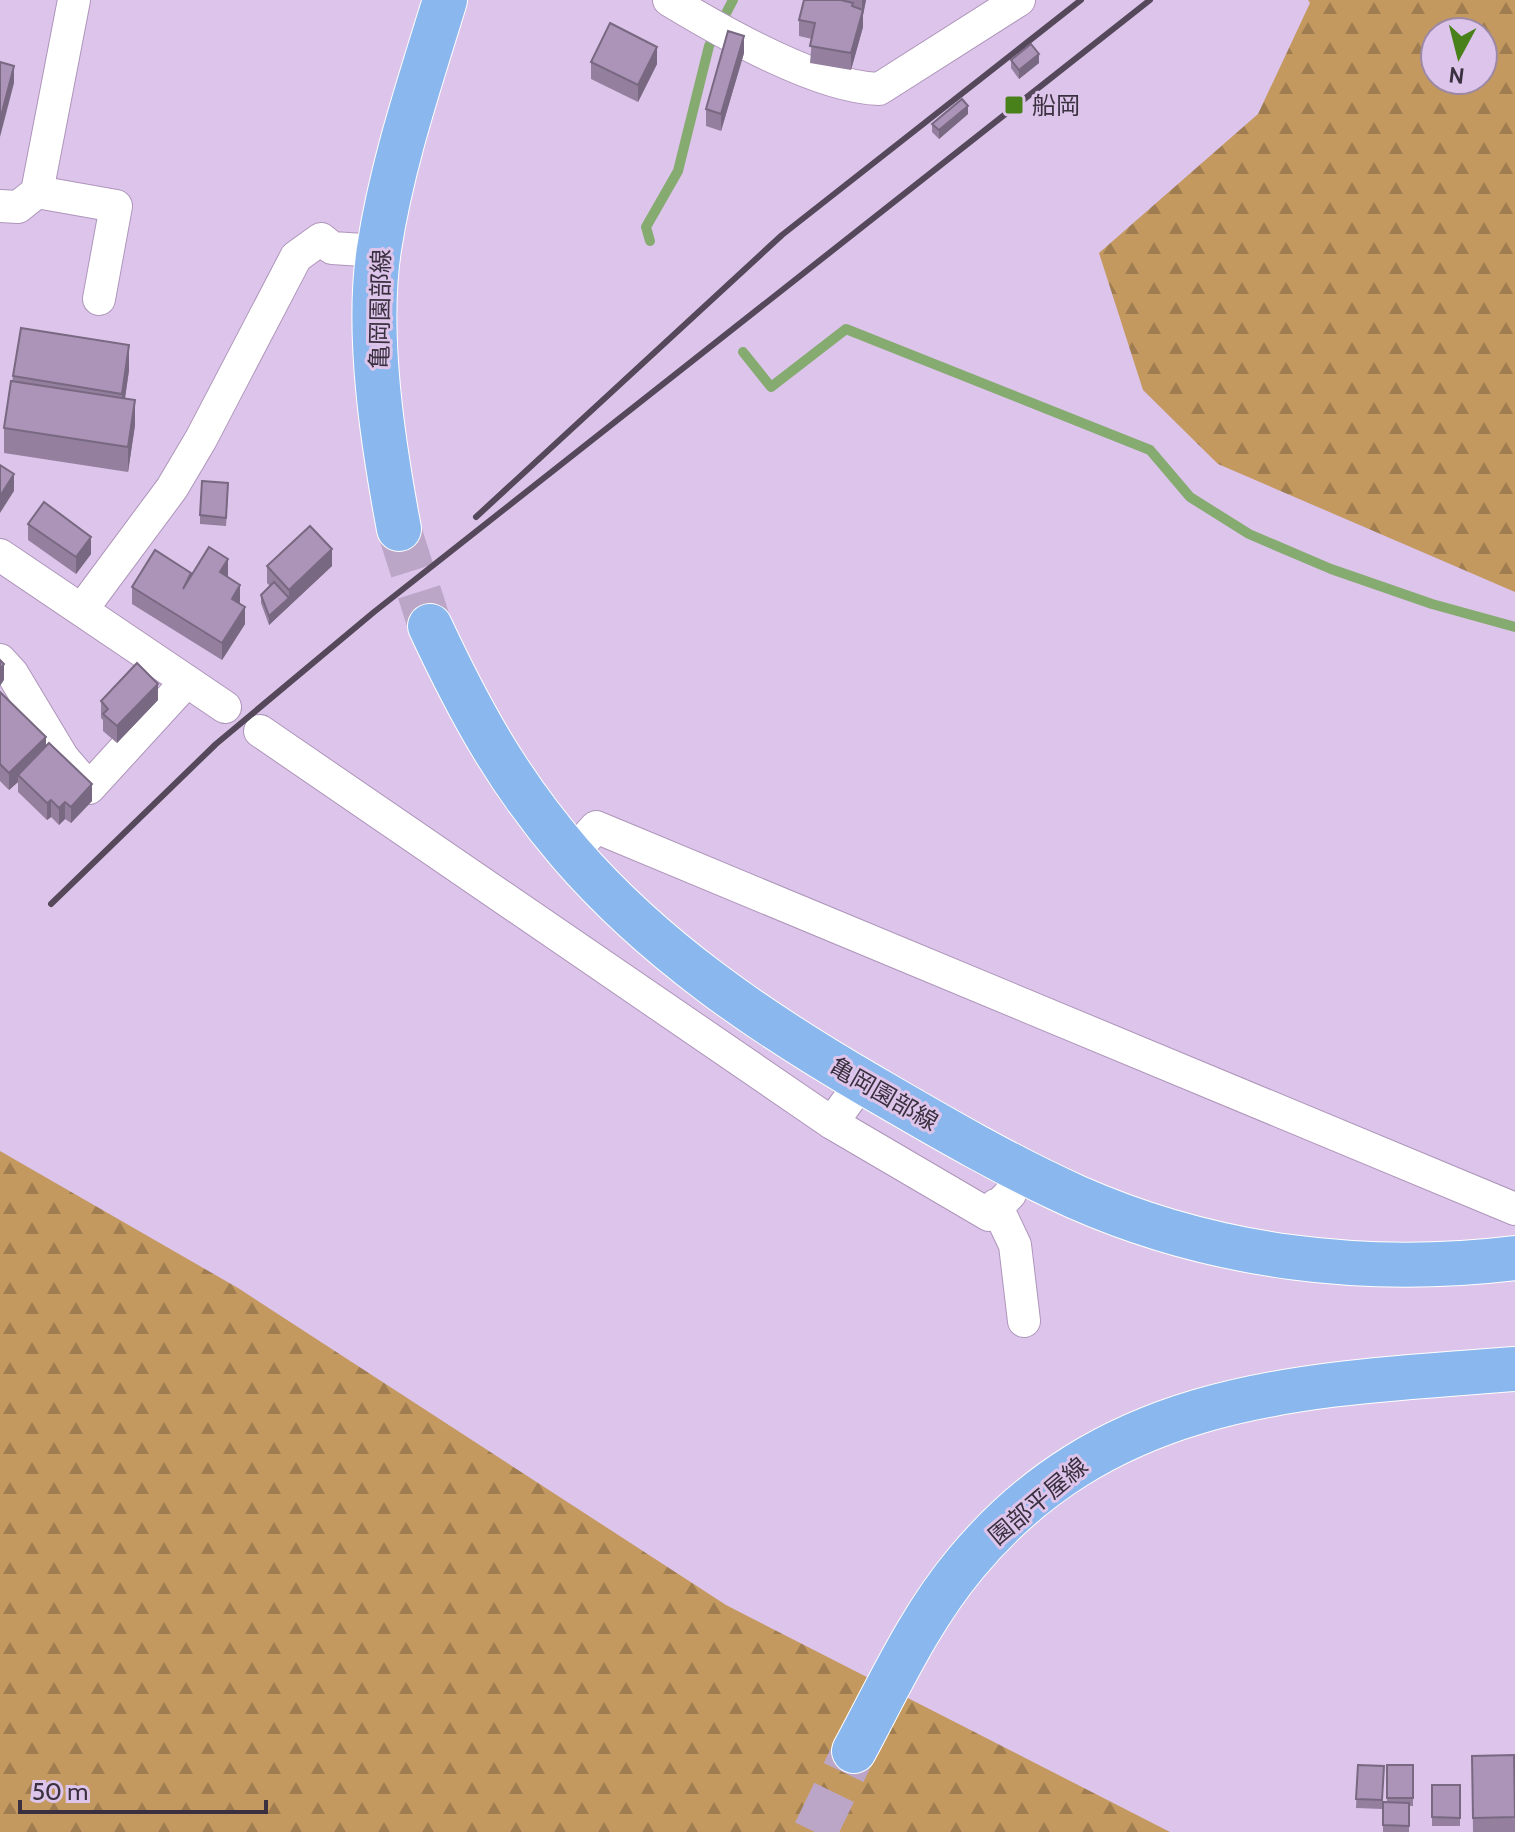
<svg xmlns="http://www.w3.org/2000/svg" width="1515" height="1832" font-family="Cabin,'Noto Sans JP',sans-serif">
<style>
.forest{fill:url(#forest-firs);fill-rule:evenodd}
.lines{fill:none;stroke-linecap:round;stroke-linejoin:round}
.stream{stroke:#86ab71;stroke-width:10}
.primary-tunnel{stroke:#bca6c8;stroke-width:44;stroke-dasharray:44 22;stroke-linecap:butt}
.minor-casing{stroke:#ae95ba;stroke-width:34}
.primary-casing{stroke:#fff;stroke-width:46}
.minor{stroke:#fff;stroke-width:32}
.primary{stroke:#8ab7ed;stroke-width:44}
.rail{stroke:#55485b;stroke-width:6}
.wall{fill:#947f9e}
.shaded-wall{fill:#786881}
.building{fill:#ac94b8;stroke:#786881;stroke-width:2}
.poi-dot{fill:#488019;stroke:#ddc4ea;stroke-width:3}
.labels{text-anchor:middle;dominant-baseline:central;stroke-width:6;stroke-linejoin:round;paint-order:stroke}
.poi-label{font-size:24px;fill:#3a303f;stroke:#ddc4ea;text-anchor:start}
.street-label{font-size:24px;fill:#3a303f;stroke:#ddc4ea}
</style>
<defs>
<pattern id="forest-firs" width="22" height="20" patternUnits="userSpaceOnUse" patternTransform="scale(2)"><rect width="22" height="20" fill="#c39960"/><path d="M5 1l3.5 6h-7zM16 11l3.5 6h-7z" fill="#9f7d51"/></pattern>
</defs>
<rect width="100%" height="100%" fill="#ddc4ea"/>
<!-- forest -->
<g class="forest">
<path d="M1308,0H1515V592L1218,464L1143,390L1099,253L1258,114L1310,3ZM1483,32V80H1435V32Z"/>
<path d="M0,1151L238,1288L726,1605L1170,1832H0Z"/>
</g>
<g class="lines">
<!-- stream -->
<g class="stream">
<path d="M650,241L646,227L678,171L709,46L733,0"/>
<path d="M743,352L771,387L846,329L1150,450L1190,497L1249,534L1331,569L1432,604L1515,627"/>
</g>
<!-- primary-tunnel -->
<g class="primary-tunnel">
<path d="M399,529L430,626"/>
<path d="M815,1832L854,1751"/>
</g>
<!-- minor casing -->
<g class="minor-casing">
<g id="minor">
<path d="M669,0C722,32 817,87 879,89L1019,0"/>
<path d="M37,192L116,206L99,299"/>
<path d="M0,206L18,207L37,192L74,0"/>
<path d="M0,555L225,707"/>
<path d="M83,608L172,488L201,439L296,257L321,239L332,248L379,251"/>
<path d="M0,660L12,673L63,758L89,788L186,682"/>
<path d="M260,731L832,1123L862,1081"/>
<path d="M571,855L596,827L1515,1209"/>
<path d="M832,1123L989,1215L1010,1194L1020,1170"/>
<path d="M996,1205L1015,1245L1024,1321"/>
</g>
</g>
<!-- primary casing -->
<g class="primary-casing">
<g id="primary">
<path d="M399,529C383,444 366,334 379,249C392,164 420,82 445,0"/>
<path d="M430,626C470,712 508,781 570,853C654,950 760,1022 870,1086C937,1125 1005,1165 1076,1197C1214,1258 1366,1276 1515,1258"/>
<path d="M854,1751C888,1688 919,1619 966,1563C1111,1388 1307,1385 1515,1369"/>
</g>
</g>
<!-- minor -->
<use href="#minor" class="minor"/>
<!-- primary -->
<use href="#primary" class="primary"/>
<!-- rail -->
<g class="rail">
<path d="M476,517L782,235L1081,0"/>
<path d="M51,904L216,744L374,612L1150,0"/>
</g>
</g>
<!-- wall -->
<g class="wall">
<path d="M804,0H866L863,15V27L851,70L810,63L812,39L799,36V20Z"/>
<path d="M744,53L721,131L706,126V109Z"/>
<path d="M1011,60L1039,63L1019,79L1011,68Z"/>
<path d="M591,62L657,64L638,102L591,79Z"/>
<path d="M968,114L939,139L932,132V124Z"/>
<path d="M129,370L125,398L135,425L128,472L4,453V428L13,376Z"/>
<path d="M228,492L226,526L200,524V515Z"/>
<path d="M28,524L91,554L76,574L28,540Z"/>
<path d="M267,566H332L269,625L261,603V595L270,586L267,583Z"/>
<path d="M191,576H228V577L240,602L239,604L245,624L222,660L132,604V587Z"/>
<path d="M0,692L92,801L71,823L65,819L59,825L51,817L47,820L18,792V782L9,790L0,781Z"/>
<path d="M158,700L117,743L103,731V720L101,718V701Z"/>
<path d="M1472,1756L1515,1800V1832H1473Z"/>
<path d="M1358,1765L1384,1766L1382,1809L1356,1808Z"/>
<path d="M1387,1765H1413V1806H1409V1832H1383V1802H1387Z"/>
<rect x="1432" y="1785" width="28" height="41"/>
</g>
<!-- shaded-wall -->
<g class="shaded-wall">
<path d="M862,0H866L863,15V27L851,70V53L862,14Z"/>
<path d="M744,36V53L721,131V114Z"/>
<path d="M657,47V64L638,102V85Z"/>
<path d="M1039,54V63L1019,79V70Z"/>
<path d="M14,66V83L0,137V120Z"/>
<path d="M968,106V114L939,139V130Z"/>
<path d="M129,345V370L122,419V394Z"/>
<path d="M135,400V425L128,472V447Z"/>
<path d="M14,474V491L0,513V496Z"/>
<path d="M91,537V554L76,574V557Z"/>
<path d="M332,549V566L269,625V616L289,598V590Z"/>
<path d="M228,559V576L220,589V572Z"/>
<path d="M240,585V602L232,616V599Z"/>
<path d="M245,607V624L222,660V643Z"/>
<path d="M4,664V680L0,686V669Z"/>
<path d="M158,684V700L117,743V726Z"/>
<path d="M46,737V754L18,775V782L9,790V773Z"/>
<path d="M92,784V801L71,823V807Z"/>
<path d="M51,800V817L47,820V803Z"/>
<path d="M65,802V819L59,825V808Z"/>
</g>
<!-- building -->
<g class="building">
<path d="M804,0H841L853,3L852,6L863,10L851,53L810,46L815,23L799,20Z"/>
<path d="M610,23L657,47L638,85L591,62Z"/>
<path d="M728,31L744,36L721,114L706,109Z"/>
<path d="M1031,44L1039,54L1019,70L1011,60Z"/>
<path d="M0,62L14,66L0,120Z"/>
<path d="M962,99L968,106L939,130L932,124Z"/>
<path d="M21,328L129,345L122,394L13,376Z"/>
<path d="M11,381L135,400L128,447L4,428Z"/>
<path d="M0,465L14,474L0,496Z"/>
<path d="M202,481L228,483L226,518L200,515Z"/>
<path d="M44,502L91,537L76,557L28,524Z"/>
<path d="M310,526L332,549L289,590L267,566Z"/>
<path d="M209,547L228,559L220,572L240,585L232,599L245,607L222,643L132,587L155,550L191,573L183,589Z"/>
<path d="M274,582L289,598L269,616L261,595Z"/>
<path d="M0,660L4,664L0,669Z"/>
<path d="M137,663L158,684L117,726L103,714L108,709L101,701Z"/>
<path d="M0,692L46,737L9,773L0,764Z"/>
<path d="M49,743L92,784L71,807L65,802L59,808L51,800L47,803L18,775Z"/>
<path d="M1514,1755L1515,1817L1473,1818L1472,1756Z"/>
<path d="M1358,1765L1384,1766L1382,1800L1356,1799Z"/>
<rect x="1387" y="1765" width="26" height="33"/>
<path d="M1432,1785H1460V1818L1432,1817Z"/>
<path d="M1383,1802L1409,1803V1826L1383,1825Z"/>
</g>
<!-- markers -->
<rect class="poi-dot" x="1004" y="95" width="20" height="20" rx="4"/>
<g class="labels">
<!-- poi labels -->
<g class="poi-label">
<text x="1032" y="105">船岡</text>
</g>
<!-- street labels -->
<g class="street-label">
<text transform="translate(380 309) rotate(-89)">亀岡園部線</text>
<text transform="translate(884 1094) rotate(30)">亀岡園部線</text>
<text transform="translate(1038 1501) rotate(-40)">園部平屋線</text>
</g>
</g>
<!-- north arrow -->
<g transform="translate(1459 56) rotate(187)"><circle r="38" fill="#ddc4ea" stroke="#9c89a6" stroke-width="2"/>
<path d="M0-6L14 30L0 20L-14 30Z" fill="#488019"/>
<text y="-12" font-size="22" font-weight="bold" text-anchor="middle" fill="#3a303f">N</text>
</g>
<!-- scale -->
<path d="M20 1800v12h246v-12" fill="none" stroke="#3a303f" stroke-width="4"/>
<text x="32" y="1800" font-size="24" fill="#3a303f" stroke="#ddc4ea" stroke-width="6" paint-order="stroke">50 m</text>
</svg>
